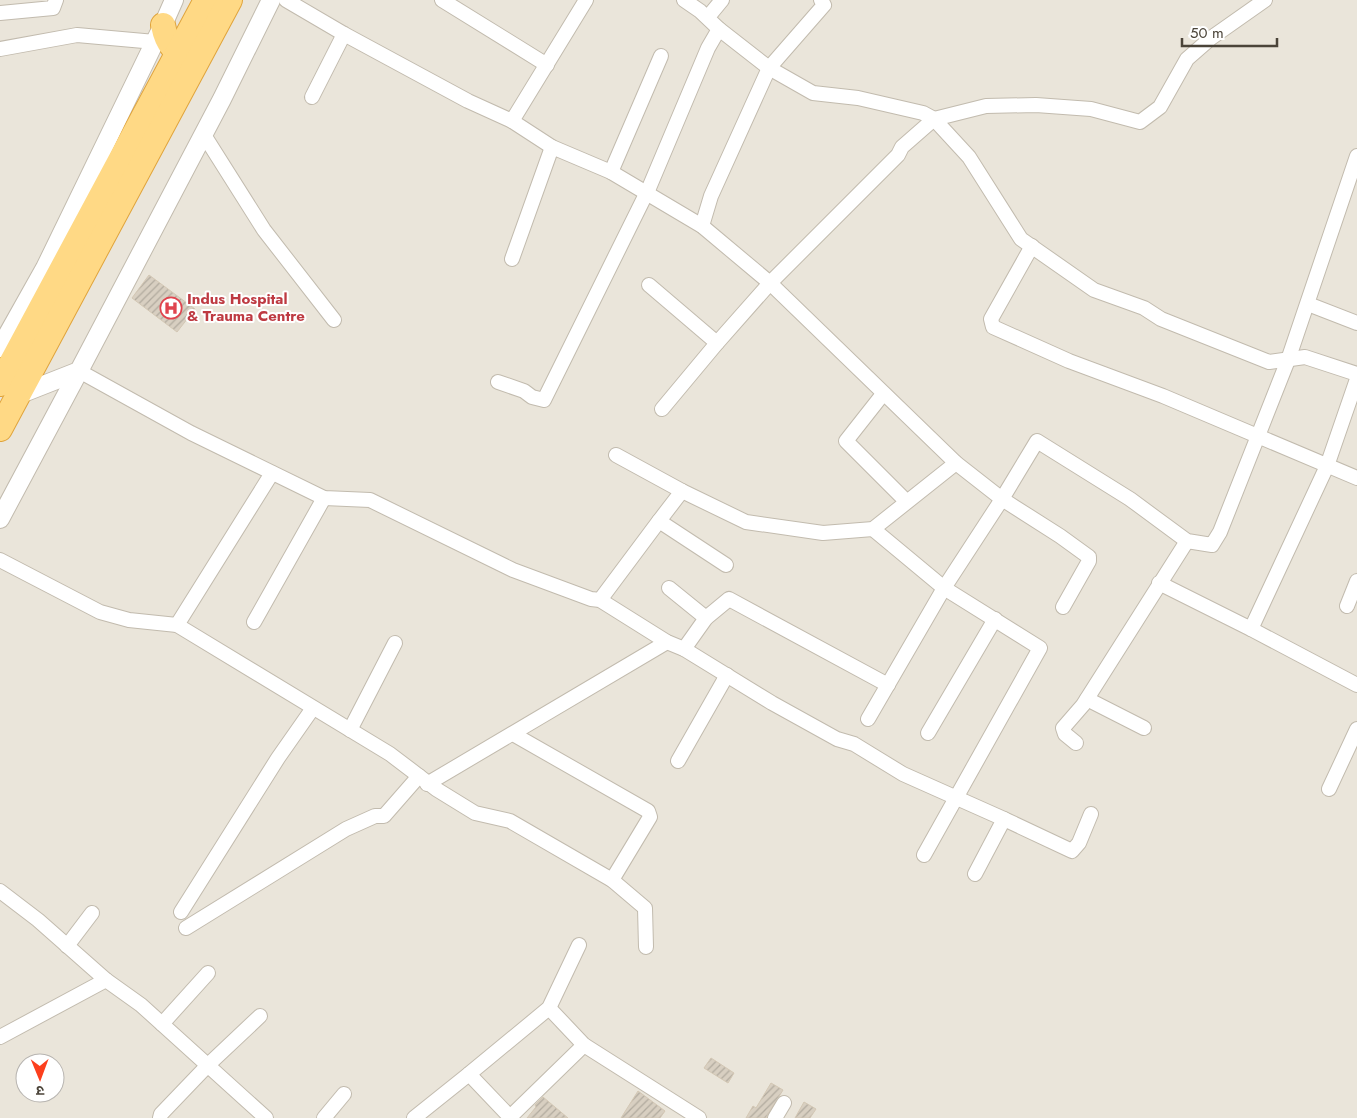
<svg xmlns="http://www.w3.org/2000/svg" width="1357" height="1118" font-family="Jost,'Noto Sans Devanagari',sans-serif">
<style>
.residential{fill:#eae5da;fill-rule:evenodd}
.building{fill:url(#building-hatch);stroke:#d3c7b4}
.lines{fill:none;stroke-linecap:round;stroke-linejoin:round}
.minor-casing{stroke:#c2bbae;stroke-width:16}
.tertiary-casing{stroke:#c2bbae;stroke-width:20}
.trunk-casing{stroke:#e0a43c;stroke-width:26}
.minor{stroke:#fff;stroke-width:14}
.tertiary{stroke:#fff;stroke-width:18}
.trunk{stroke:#ffd985;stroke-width:24}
.labels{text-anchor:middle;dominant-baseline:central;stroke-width:4;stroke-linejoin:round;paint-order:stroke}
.health-label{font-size:15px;font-weight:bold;fill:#be3a42;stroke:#fff;text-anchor:start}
</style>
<defs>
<pattern id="building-hatch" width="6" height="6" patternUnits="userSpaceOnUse" patternTransform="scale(1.25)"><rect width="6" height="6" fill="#d8cfc1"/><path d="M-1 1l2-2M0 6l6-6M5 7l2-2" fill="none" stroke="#b1aa9e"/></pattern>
</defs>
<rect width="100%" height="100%" fill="#f6f3ec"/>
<!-- residential -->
<path class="residential" d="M0,0H1357V1118H0ZM25,1063H55V1093H25Z"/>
<!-- building -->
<g class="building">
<path d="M149,275L195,309L177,332L132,298Z"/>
<path d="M711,1058L734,1073L728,1083L704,1068Z"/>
<path d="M771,1083L783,1090L768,1114L766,1118H746L753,1106L756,1108Z"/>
<path d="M638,1091L665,1111L660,1118H621Z"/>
<path d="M543,1097L568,1118H527L536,1107L535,1105Z"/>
<path d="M804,1102L816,1109L810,1118H795Z"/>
</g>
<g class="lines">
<!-- minor casing -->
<g class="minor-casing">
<g id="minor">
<path d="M286,0L344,34L468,101L512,121L552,147L611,172L702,226L770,283L956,463L1002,499L1060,536L1089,557V561L1063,607"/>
<path d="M442,0L547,65"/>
<path d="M684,0L700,11L719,29L769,68L813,93L858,98L923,113L934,119L969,157L1021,239L1094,290L1144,308L1161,319L1269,362L1305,357L1357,374"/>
<path d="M0,13L53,8L56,0"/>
<path d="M708,17L722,0"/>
<path d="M0,49L77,35L155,42"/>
<path d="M312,97L344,34"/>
<path d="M512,121L586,0"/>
<path d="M204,135L264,230L334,320"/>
<path d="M611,172L661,56"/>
<path d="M702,226L711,196L769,68L824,5L821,0"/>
<path d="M1032,246L991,319L993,327L1069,361L1163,396L1357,478"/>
<path d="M512,259L552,147"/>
<path d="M649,285L717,343"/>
<path d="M1308,304L1357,323"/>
<path d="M79,371L191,433L324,498L370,500L513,570L591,599L600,600L667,642L684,649L772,703L837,739L854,744L903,774L1004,819"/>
<path d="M498,382L524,391L532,397L544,400L649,188L708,48L719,29"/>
<path d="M883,394L846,441L906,501"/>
<path d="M662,409L717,343L770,283L898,155L902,147L934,119L986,106L1036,105L1091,109L1140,122L1160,107L1187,59L1211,38L1265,0"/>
<path d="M616,455L682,491L746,522L823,533L873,529L956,463"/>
<path d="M659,521L682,491"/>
<path d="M873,529L944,588L1040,648L924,855"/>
<path d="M0,560L100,612L129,620L177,625L390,754L436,789L475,813L510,821L612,880L645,908L646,947"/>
<path d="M1159,583L1251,629L1327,466L1357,379"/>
<path d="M669,588L706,618"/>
<path d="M600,600L659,521L726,565"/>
<path d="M1347,606L1357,581"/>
<path d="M254,622L324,498"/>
<path d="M177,625L272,473"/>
<path d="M1251,629L1357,685"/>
<path d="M684,649L706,618L729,599L888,685"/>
<path d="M1087,699L1144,728"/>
<path d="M868,719L944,588L1002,499L1037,441L1130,499L1187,541L1212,545L1220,532L1288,360L1357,156"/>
<path d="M350,730L395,643"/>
<path d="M928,733L995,619"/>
<path d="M513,734L648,811L650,817L612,880"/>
<path d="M1076,743L1065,734L1063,728L1083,705L1187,541"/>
<path d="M678,761L727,675"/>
<path d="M427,784L667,642"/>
<path d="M1329,789L1357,729"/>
<path d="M975,874L1004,819L1072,851L1079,843L1091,814"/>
<path d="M0,891L38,920L106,980L141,1005L266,1118"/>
<path d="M181,912L278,758L313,708"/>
<path d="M186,928L346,829L375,816H384L419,776"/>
<path d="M67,946L92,913"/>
<path d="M549,1008L584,1045L699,1118"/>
<path d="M162,1024L208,973"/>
<path d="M0,1037L106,980"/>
<path d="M469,1074L549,1008L579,945"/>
<path d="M160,1118L161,1114L208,1065L260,1016"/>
<path d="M324,1118L344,1094"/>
<path d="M414,1118L469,1074L510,1117"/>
<path d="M509,1118L584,1045"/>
<path d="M775,1118L784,1103"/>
</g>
</g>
<!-- tertiary casing -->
<g class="tertiary-casing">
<g id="tertiary">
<path d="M0,348L45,268L163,25L174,0"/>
<path d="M18,395L79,371L222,99L271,0"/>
<path d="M0,519L79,371"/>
</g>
</g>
<!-- trunk casing -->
<g class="trunk-casing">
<g id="trunk">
<path d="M163,25C167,46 174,50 191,60"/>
<path d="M0,384L206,0"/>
<path d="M0,429L230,0"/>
</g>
</g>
<!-- minor -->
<use href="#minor" class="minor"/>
<!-- tertiary -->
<use href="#tertiary" class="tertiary"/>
<!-- trunk -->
<use href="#trunk" class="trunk"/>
</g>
<!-- icons -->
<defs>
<g id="hospital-ring" transform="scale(1.125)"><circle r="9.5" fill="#fff" stroke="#e0444e" stroke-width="1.5"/><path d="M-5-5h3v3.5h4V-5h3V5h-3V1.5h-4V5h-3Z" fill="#e0444e"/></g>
</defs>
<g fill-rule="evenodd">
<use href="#hospital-ring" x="171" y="308"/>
</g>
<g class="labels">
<!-- health labels -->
<g class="health-label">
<text x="187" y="299">Indus Hospital<tspan x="187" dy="17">&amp; Trauma Centre</tspan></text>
</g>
</g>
<!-- north arrow -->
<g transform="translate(40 1078) rotate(179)"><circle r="24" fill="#ffffff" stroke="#b7b4b0"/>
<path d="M0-4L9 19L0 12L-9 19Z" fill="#fc3f1d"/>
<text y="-8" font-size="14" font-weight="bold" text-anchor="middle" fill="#4b4439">उ</text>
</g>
<!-- scale -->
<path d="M1182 38v8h95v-8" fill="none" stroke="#4b4439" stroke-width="2.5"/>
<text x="1190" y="38" font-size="15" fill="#4b4439" stroke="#ffffff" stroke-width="4" paint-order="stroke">50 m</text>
</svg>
